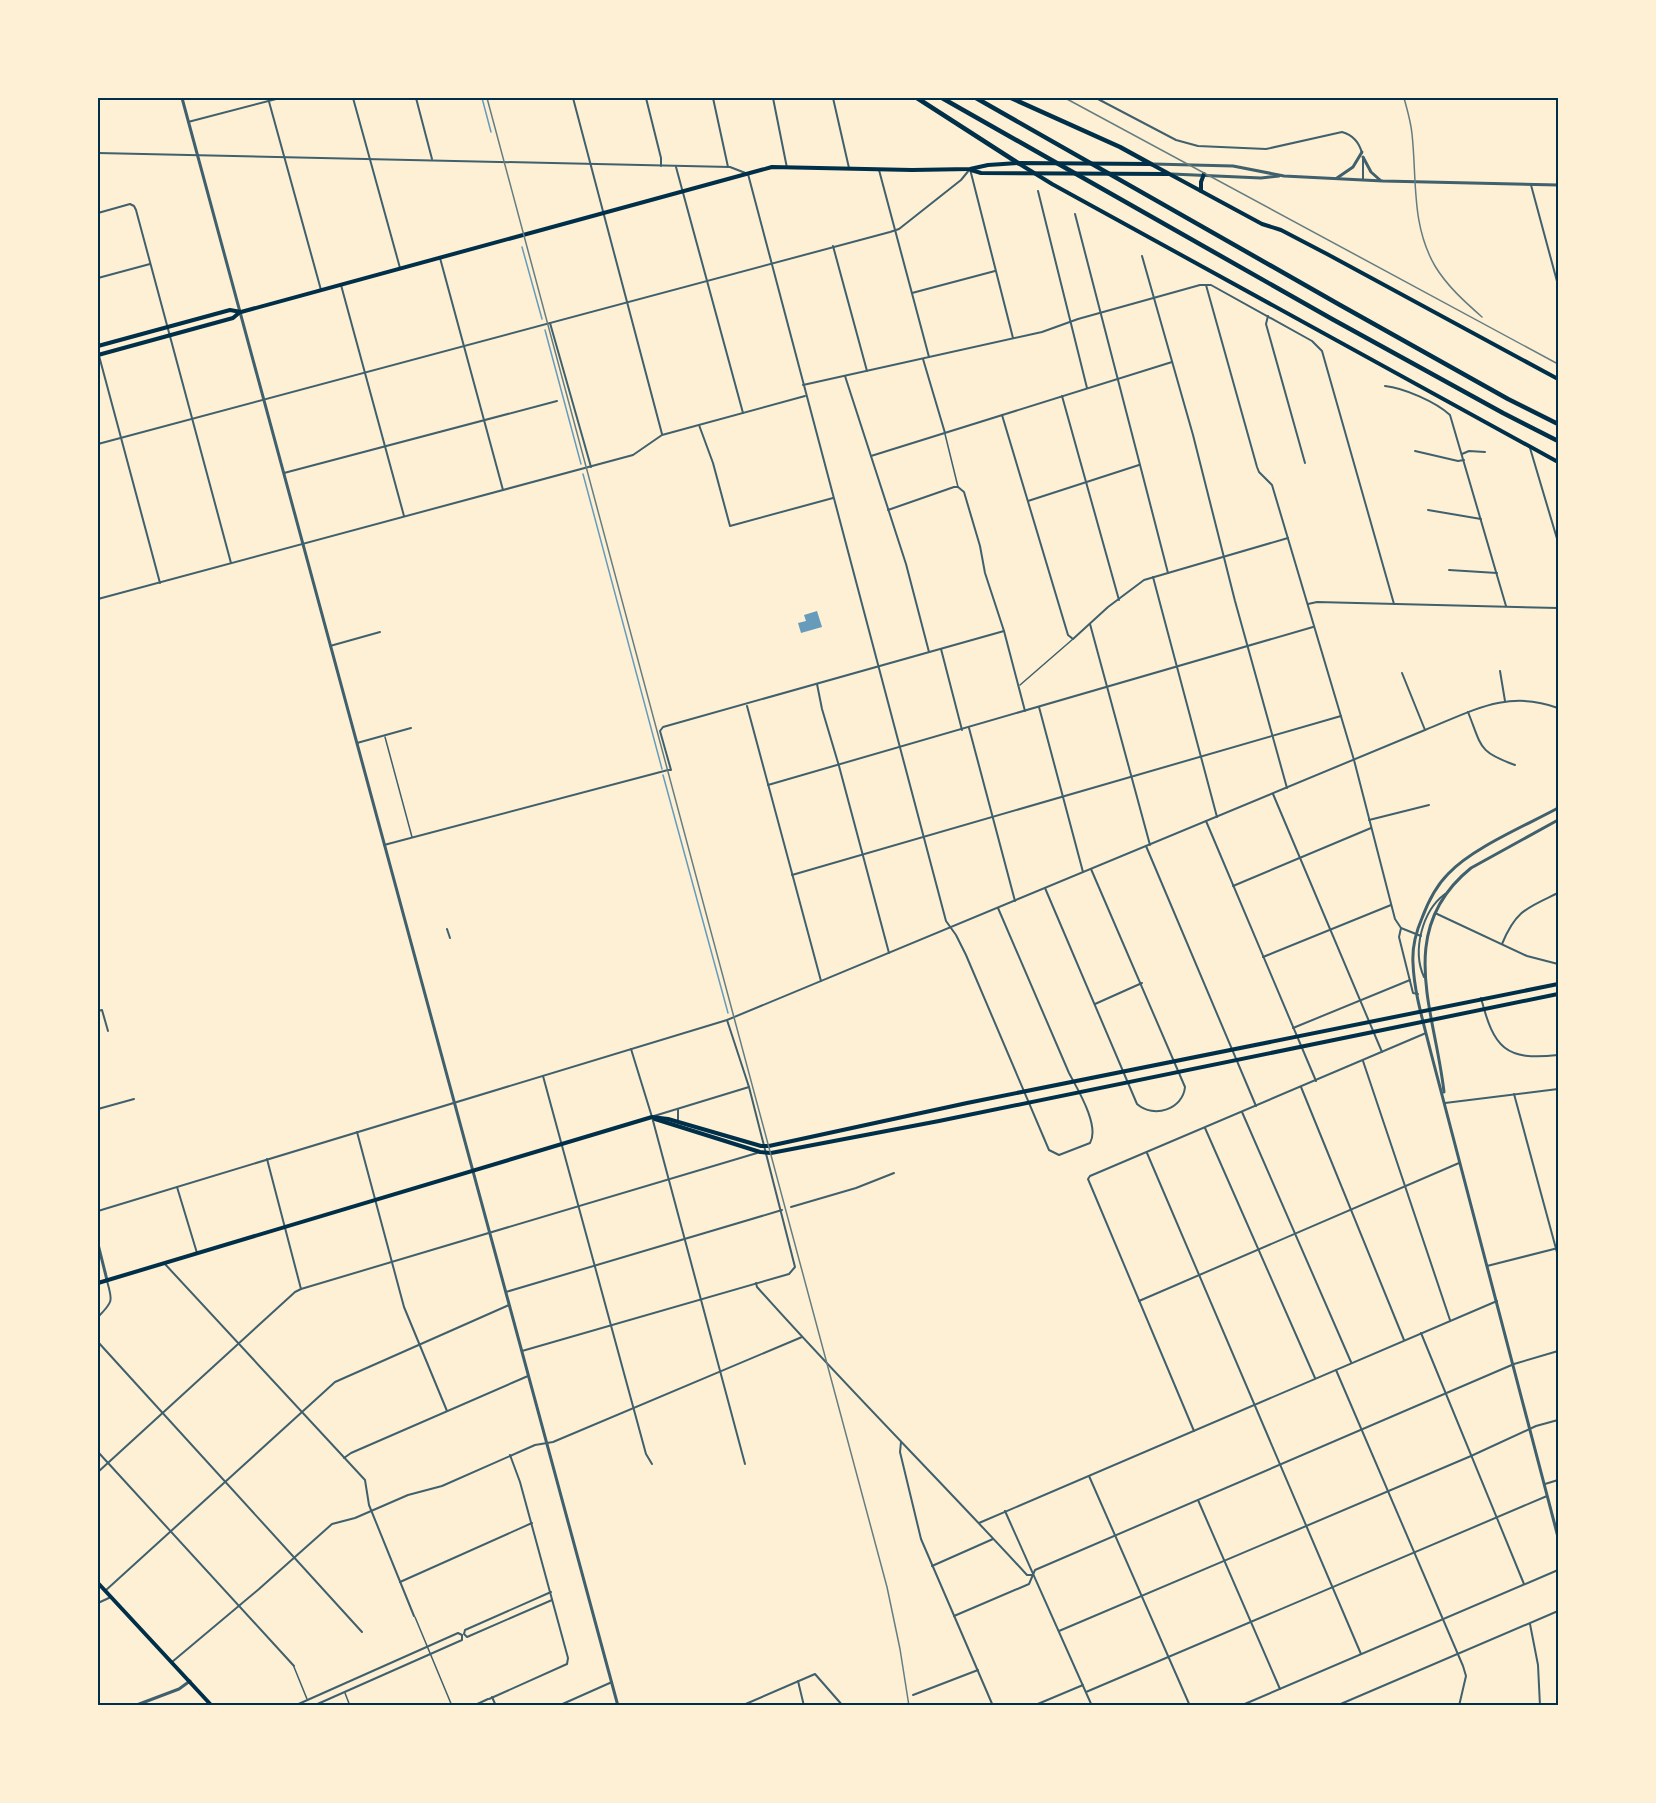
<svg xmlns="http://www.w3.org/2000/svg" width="1656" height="1803" font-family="Manrope,sans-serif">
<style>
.water{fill:#669bbc}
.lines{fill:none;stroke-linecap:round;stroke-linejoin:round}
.stream{stroke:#669bbc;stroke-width:1.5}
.service{stroke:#3f606c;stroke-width:1.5}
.minor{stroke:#3f606c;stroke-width:2}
.tertiary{stroke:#3f606c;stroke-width:3}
.secondary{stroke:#003049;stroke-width:4}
.primary{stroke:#003049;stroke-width:4}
.motorway{stroke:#003049;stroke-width:4.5}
.rail{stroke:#657d81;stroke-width:1.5}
.neatline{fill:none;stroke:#003049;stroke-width:2}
</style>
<rect width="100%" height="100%" fill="#fdf0d5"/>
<!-- water -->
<path class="water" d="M817,611L822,627L801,633L798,623L806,621L804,615Z"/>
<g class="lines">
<!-- stream -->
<g class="stream">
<path d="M482,98L491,132"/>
<path d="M522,247L542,319"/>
<path d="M545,330L581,464"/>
<path d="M583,474L662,769"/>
<path d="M663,775L728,1013"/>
</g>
<!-- service -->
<g class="service">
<path d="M945,434L958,487"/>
<path d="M1020,685L1073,639"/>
<path d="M385,737L412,837"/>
<path d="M415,1617L452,1706"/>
<path d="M294,1667L307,1699"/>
<path d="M345,1693L350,1706"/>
</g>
<!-- minor -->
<g class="minor">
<path d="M268,98L321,290"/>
<path d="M353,98L400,268"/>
<path d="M416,98L432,159"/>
<path d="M573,98L662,434"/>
<path d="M646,98L661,158V166"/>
<path d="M713,98L728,167"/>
<path d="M773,98L787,168"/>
<path d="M833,98L849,168"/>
<path d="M1096,98L1176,140L1198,146L1266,149L1342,132C1353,135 1359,142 1362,153"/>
<path d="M188,122L280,98"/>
<path d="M98,153L730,167L748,174L946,921L956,935L966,955L1049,1150L1059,1155L1090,1143C1100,1126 1078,1090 1069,1073L998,908"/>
<path d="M1363,159V180"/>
<path d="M676,167L743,413"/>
<path d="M970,169L1013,338"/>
<path d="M879,170L929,357"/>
<path d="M1531,185L1558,285"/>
<path d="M1038,191L1087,388"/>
<path d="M98,213L130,204L134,206L136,210L231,563"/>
<path d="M1075,214L1168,573"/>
<path d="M833,246L867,371"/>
<path d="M1142,256L1193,435L1235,601L1287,788"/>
<path d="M440,258L503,490"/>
<path d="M98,278L150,264"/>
<path d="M341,285L404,516"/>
<path d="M1206,285L1257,467L1259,472L1272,485L1354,760L1395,919L1401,928L1421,936"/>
<path d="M912,293L995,271"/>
<path d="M1268,316L1266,324L1305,463"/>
<path d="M550,323L591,467"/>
<path d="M98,352L160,583"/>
<path d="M923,359L945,433"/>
<path d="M845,376L906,564L929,652"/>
<path d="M803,385L1042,332L1078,319L1200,285H1211L1312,341L1322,351L1394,604"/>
<path d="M1385,386C1404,388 1436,402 1450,415L1506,606"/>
<path d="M1062,396L1119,600"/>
<path d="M1002,415L1068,635L1073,639L1108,607L1144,580L1288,538"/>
<path d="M699,425L713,463L730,526L833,498"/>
<path d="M98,444L890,232L899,229L961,180L970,169"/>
<path d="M1530,448L1558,542"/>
<path d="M1415,451L1458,461L1464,460"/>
<path d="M1462,454L1469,451L1485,452"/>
<path d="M871,456L1172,362"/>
<path d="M284,473L557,401"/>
<path d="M1028,501L1139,465"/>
<path d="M888,510L954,487H958L964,492L980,546L985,573L1004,631L1025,711"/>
<path d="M1428,510L1481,519"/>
<path d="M1449,570L1497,573"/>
<path d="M1153,577L1217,817"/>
<path d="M98,599L633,455L662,435L805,396"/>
<path d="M1308,604L1317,602L1558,608"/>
<path d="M1090,624L1150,845"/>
<path d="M330,646L380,632"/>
<path d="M941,649L962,730"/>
<path d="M1500,671L1505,701"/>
<path d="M1402,673L1425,730"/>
<path d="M817,684L822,709L839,766L889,953"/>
<path d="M747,706L821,981"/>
<path d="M1039,707L1083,872"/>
<path d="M1468,712C1482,747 1478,752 1515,765"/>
<path d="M969,728L1015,901"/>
<path d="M357,743L411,728"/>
<path d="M768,785L1313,627"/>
<path d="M1273,794L1382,1052"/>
<path d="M1369,820L1429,805"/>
<path d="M1206,821L1316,1081"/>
<path d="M384,845L668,770H671L660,731L663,727L1004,631"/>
<path d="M1146,846L1256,1106"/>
<path d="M792,875L1341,716"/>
<path d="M1233,886L1371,828"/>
<path d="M1045,888L1137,1104C1154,1119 1183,1109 1185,1087L1091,869"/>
<path d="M1435,913L1527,956L1558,964"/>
<path d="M1401,928L1399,937L1413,993L1418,994"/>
<path d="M447,929L450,938"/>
<path d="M1502,944C1516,910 1527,908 1558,893"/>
<path d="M1263,957L1391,905"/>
<path d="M1424,977C1412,951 1422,911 1445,894"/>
<path d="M1481,998C1494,1048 1505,1061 1558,1055"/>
<path d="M1095,1004L1142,983"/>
<path d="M98,1011L102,1010L108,1031"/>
<path d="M1293,1028L1410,980"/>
<path d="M631,1049L652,1117L745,1464"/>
<path d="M1363,1061L1450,1320"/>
<path d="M543,1076L646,1454L652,1464"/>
<path d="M1301,1087L1404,1340"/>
<path d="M1514,1094L1558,1256"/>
<path d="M1445,1103L1558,1089"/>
<path d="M98,1109L134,1099"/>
<path d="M1242,1112L1351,1362"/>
<path d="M654,1116L749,1087"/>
<path d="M678,1121V1109"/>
<path d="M1205,1128L1315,1378"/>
<path d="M357,1132L404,1307L447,1411"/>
<path d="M1147,1153L1361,1654"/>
<path d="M267,1159L301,1289"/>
<path d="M177,1187L197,1253"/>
<path d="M791,1207L856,1188L894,1173"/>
<path d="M98,1211L727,1020L1425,730C1472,711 1508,689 1558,708"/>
<path d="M164,1263L365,1480L369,1505L414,1616"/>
<path d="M1487,1266L1558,1248"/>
<path d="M756,1283L757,1287C845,1386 938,1478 1027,1575H1033"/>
<path d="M506,1292L782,1210"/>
<path d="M1139,1301L1459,1163"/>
<path d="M98,1317C113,1302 113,1301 107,1281"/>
<path d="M1421,1333L1524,1584"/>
<path d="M98,1342L362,1632"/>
<path d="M522,1351L789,1274L795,1267L749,1087L727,1020"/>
<path d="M1336,1370L1463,1666L1466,1676L1459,1706"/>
<path d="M1194,1431L1088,1179L1090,1176L1426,1033"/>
<path d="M901,1442L900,1452L921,1539L993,1706"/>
<path d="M98,1452L294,1666"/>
<path d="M344,1458L351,1453L528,1376"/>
<path d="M98,1472L295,1292L301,1289L757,1153"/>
<path d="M1089,1476L1190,1706"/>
<path d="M1545,1484L1558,1480"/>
<path d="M1198,1500L1280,1689"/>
<path d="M1005,1511L1092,1706"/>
<path d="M979,1523L1497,1301"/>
<path d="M932,1566L993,1539"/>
<path d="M400,1582L532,1523"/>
<path d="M105,1591L335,1382L509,1305"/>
<path d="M551,1592L465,1630L464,1634L467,1637L552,1600"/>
<path d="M98,1603L111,1597"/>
<path d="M954,1616L1029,1584L1035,1570L1514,1364L1558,1351"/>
<path d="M1530,1624L1538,1665L1540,1706"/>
<path d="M1059,1631L1471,1456L1536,1426L1558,1420"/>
<path d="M172,1662L259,1589L332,1524L355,1518L408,1495L442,1486L535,1445L553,1442L802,1337"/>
<path d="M798,1681L804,1706"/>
<path d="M1086,1692L1547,1496"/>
<path d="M913,1695L978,1670"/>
<path d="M492,1697L496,1706"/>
<path d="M489,1699L567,1664L568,1658L520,1482L510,1455"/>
<path d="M294,1706L458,1633L462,1635V1640L313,1706"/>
<path d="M473,1706L488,1699"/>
<path d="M558,1706L612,1682"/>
<path d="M741,1706L815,1674L843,1706"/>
<path d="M1033,1706L1083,1685"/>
<path d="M1240,1706L1558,1570"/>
<path d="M1336,1706L1558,1611"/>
</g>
<!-- tertiary -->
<g class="tertiary">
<path d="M182,98L618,1706"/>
<path d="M1363,157L1371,172L1380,180"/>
<path d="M1153,164L1233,166L1284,176L1383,181L1558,185"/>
<path d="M1172,174L1261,178L1279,176"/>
<path d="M1337,178L1353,167L1362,152"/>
<path d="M1558,808C1527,825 1472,848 1448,874C1436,886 1428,902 1422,918C1416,932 1412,947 1413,963C1414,993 1424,1024 1431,1053L1558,1537"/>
<path d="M1444,1092C1435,1011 1394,930 1471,868L1558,820"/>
<path d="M98,1244L107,1280"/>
<path d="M134,1706L179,1689L190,1681"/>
</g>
<!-- secondary -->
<g class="secondary">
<path d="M1018,163L1052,184L1558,462"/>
<path d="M1151,164L1262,224L1281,230L1327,254L1558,379"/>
<path d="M1201,191V182L1204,174"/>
<path d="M655,1119L760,1152L771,1153L939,1121L1558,994"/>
<path d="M98,1283L652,1117L668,1119L761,1146H769L967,1103L1558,984"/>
</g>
<!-- primary -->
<g class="primary">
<path d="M971,170L981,173L1168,174"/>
<path d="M98,346L230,310L241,312L772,167L912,170L970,169L988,165L1018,163L1150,164"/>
<path d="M98,355L233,318L240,312"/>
<path d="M98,1583L212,1706"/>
</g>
<!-- motorway -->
<g class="motorway">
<path d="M917,98L1018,163"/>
<path d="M942,98L1332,319L1503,413L1558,441"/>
<path d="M976,98L1340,305L1508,399L1558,424"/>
<path d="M1011,98L1120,147L1151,164"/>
</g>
<!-- rail -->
<g class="rail">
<path d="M487,98L887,1587L900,1649L909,1706"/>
<path d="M1065,98L1558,364"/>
<path d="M1404,98C1407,109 1411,122 1412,134C1417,179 1411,225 1435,266C1447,286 1465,302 1482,317"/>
</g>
</g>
<!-- border -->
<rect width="1656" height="1803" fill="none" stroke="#fdf0d5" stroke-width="198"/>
<rect x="99" y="99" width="1458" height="1605" class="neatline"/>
</svg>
